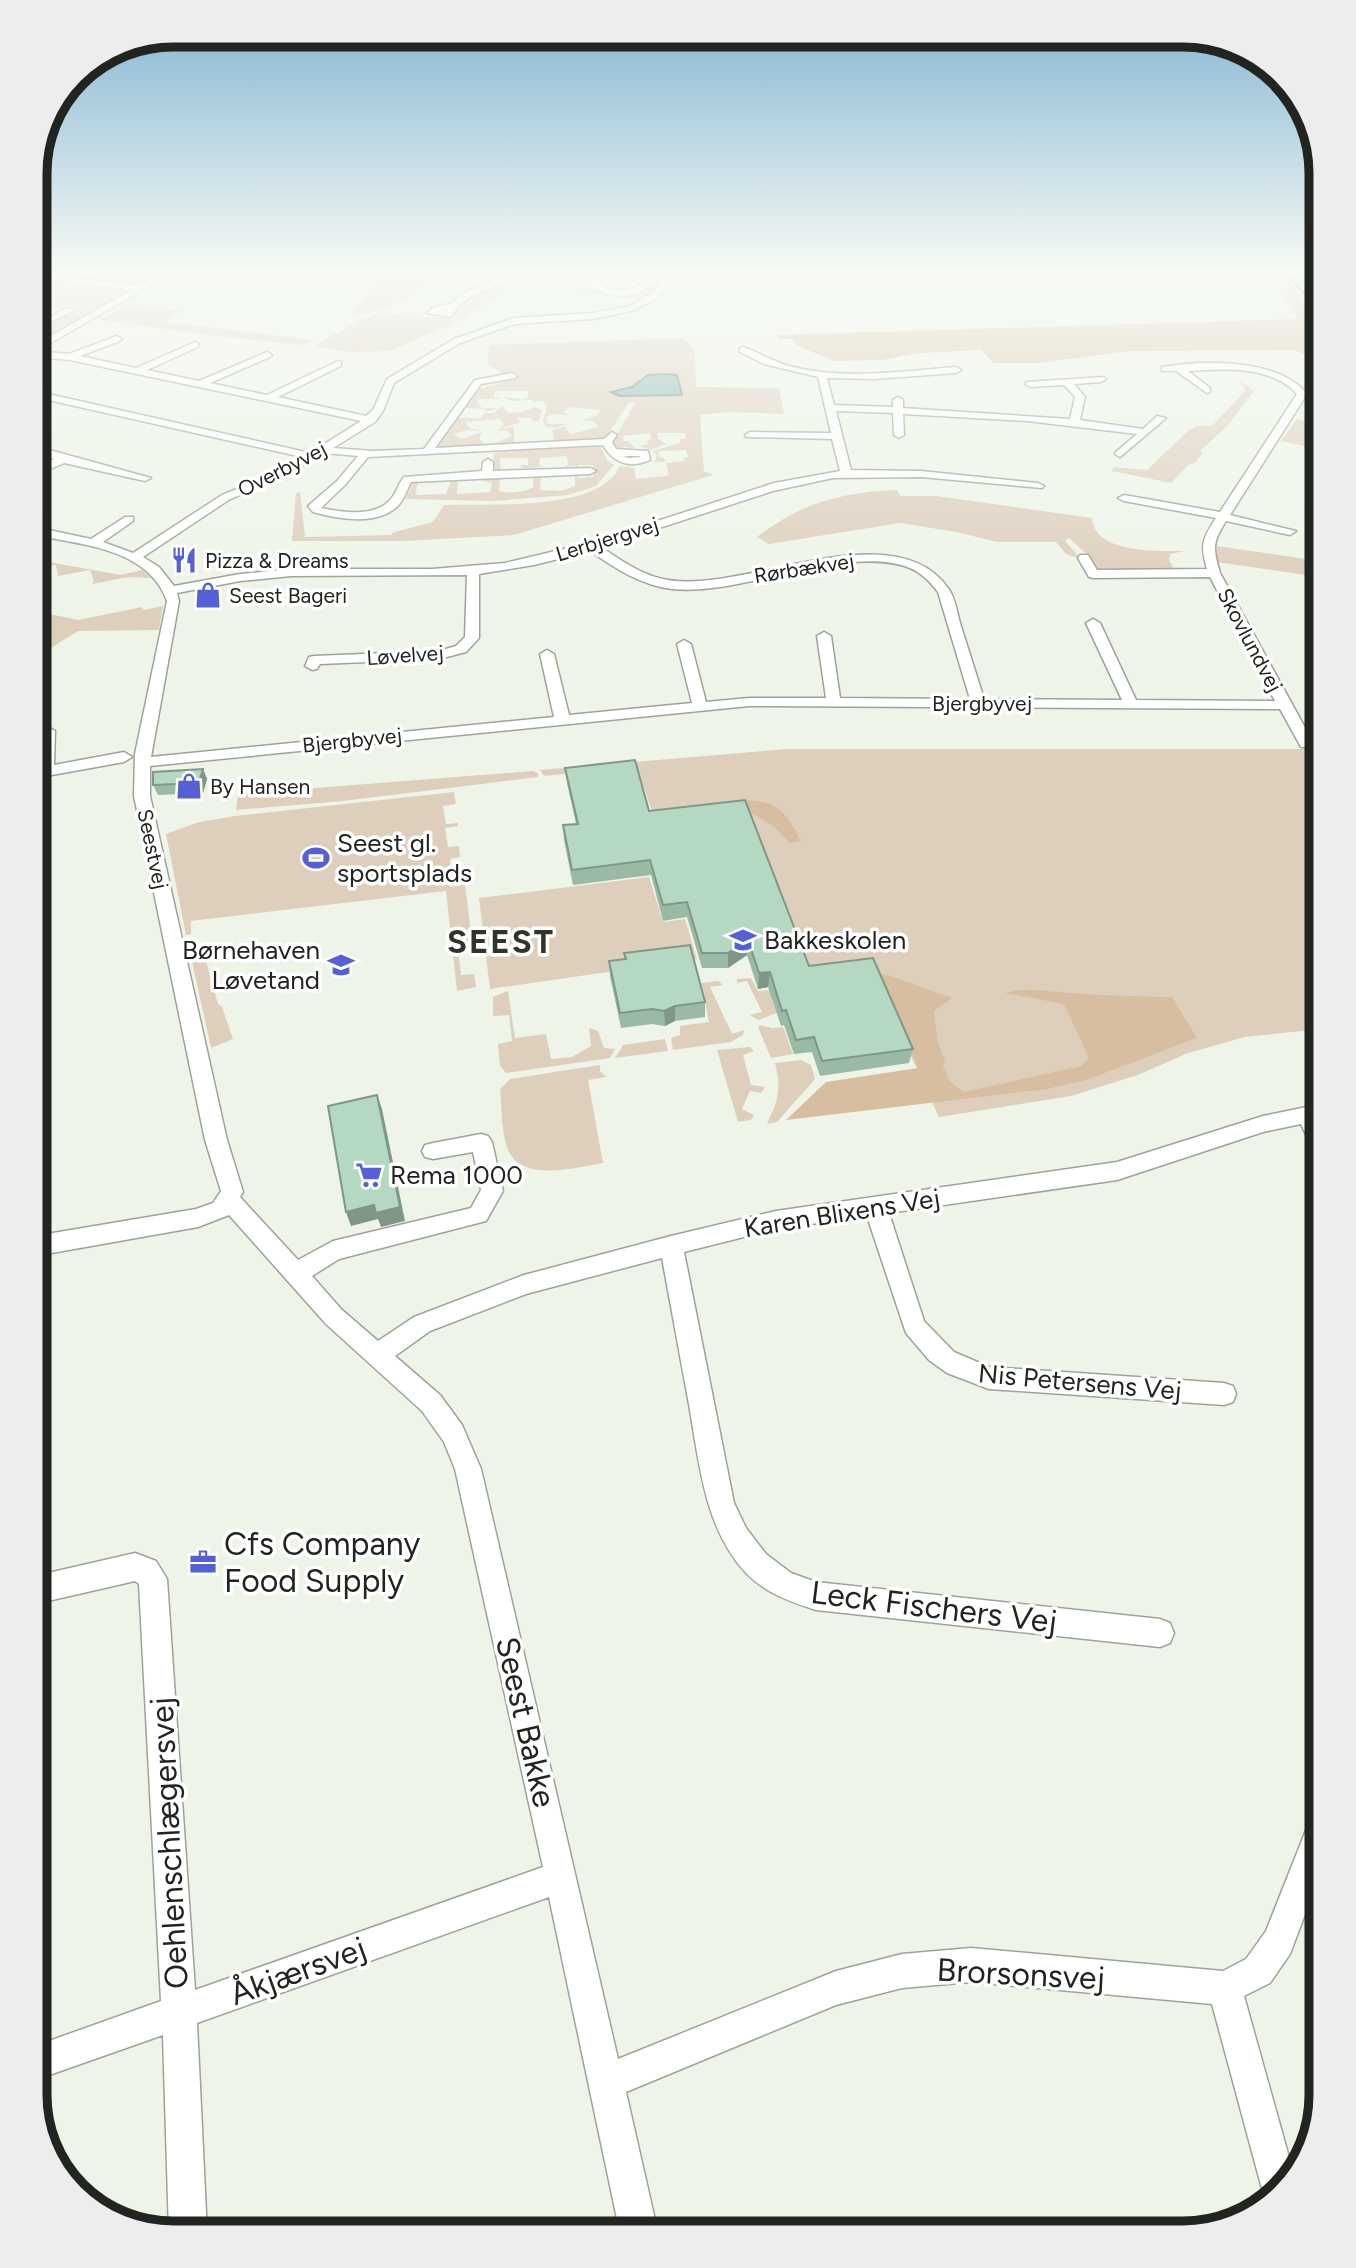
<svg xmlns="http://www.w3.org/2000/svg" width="1356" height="2268" font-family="Figtree,sans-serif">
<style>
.green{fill:#decfbd;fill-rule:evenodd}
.forest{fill:#d8bea1}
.water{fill:#88b5b0;stroke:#698a84;stroke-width:2}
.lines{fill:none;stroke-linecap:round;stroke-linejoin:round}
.minor-casing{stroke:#9ea398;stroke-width:3}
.minor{fill:#fff;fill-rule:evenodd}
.rail{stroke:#474b45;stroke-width:2.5}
.wall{fill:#9bbaa6}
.shaded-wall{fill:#7e9787}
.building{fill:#b4d8c1;stroke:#7e9787;stroke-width:2}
.labels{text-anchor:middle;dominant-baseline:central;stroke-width:7;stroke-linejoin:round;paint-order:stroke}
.far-street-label{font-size:21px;fill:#21241f;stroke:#fff}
.far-poi-label{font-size:21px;fill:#21241f;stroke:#fff;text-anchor:start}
.poi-label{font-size:26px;fill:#21241f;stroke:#fff;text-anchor:start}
.street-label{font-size:26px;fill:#21241f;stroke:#fff}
.near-poi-label{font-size:32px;fill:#21241f;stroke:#fff;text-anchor:start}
.near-street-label{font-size:32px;fill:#21241f;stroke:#fff}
.district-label{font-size:33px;font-weight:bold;letter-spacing:2px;fill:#30352c;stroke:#fff}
.rim{fill:none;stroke:#21241f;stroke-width:9}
</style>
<rect width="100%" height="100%" fill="#eef5e8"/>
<!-- green -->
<g class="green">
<path d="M405,270H472L452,276L375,312L363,315L349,313L362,301L373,282Z"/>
<path d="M658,270H673L646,297H641L643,299L514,287L456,322L390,351L352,352L313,346C327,339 370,313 383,313C407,312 431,324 454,313V307C496,276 517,285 566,289L539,286L552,280L551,283C565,293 580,284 594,288L592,290L636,294L658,274Z"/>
<path d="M35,278L125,289L129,293L42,343L35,344V332L40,330L37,329L62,316L74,315L70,313L73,310L35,305Z"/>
<path d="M125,305L184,311L164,322L314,340L302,345L214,336L94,319L107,316Z"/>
<path d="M684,338L695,350L696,387L779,388L784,414L729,412L700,415L704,471L713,475L514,535L404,541H292L296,493L300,492L305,537L393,535L391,533L433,522L444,505C489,503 598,513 620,466L634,468L636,479L666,476L669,475L666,463L684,461V458L688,457L686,450L661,451L658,452L660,458H664L665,462H655L657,455L653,451L680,443V439H686L685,433H658V439L666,444L650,450L640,446L648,444L647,441L651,440L650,433L623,436L624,441H628L636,448L623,447L622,450L612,444L635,403H629L603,441L549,444L548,441L554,440L552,430L567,426L565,428L571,434L599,427L593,421L581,420L597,416L600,410L568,407L564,413L571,416L553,414L546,417L548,424H567L556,428L546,427L543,421L547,408L543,401H535V404L531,400L511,401L503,397L523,399L528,397V391H495L494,397L504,399H479L477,402L482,408H498L485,412L486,409L466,408L461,416L457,415L478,389L501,383V373L488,364L489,345ZM677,375L681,396H619L615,389L632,387L644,376Z"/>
<path d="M1237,379L1254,391L1228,425L1200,451L1203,453L1195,463L1189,464L1171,483L1112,471L1114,467L1147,470L1188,431L1196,426H1212L1246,390Z"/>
<path d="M502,406L508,413L521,412L535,407L542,410L539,421H532L533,418H518L520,423L499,428L504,425L501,419L466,422L469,428L482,431L467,430L453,434L462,439L482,432L479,439L485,444L501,442V440L512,436L506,430L498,431L499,429L513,427L515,444L437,447L436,444L456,418H481L485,413H494Z"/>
<path d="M1297,419L1312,422C1328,447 1321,484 1321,512L1313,511L1310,506L1319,488L1314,448L1281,441Z"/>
<path d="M601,447L607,460L614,465L596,486L568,495L493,501L405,499L415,479L419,485H417L416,495L446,494L451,481H458L457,494L490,492L492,483L481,480L500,479L499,491C509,494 527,492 533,487V478H541L540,490L561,491L575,486V474L579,478L593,477V465H578V469H575V466L564,467L569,464L566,456L540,458L539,465L544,467L522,468L521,465H528V458H500L501,471L493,468L494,453L533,449Z"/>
<path d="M897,490L900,496H936L1092,518C1094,554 1159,551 1185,551L1170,554L1169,559L1174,571H1099L1094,569L1091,558L1069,538L1065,541L1081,559L1066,554L1056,542H997L957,532L900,523L769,544L757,537C801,503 841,492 897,490Z"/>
<path d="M1217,546L1321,561V577L1217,562Z"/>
<path d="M37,560L121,575L142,570L151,578L128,577L92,584L94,581L90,570L58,576L56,565L35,567Z"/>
<path d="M163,606L159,630L78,631L38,656L41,658L35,661V611L78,620L142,607L144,610Z"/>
<path d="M786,749H1321V1029L1245,1037L1188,1053L1138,1075L1071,1096L939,1117L871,970L811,977L655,821L639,772L593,775L591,771L544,776L540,770Z"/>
<path d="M533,771L538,773V777L343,801L236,810L238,794Z"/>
<path d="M454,792L456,804L443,806L446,824L458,823V826L445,828L448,847L459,846L460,857L450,859V887L465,884L473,948L458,950L461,975L474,974L476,987L457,991L446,891L191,921V934L186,935L166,834L199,822L235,816Z"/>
<path d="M649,877L663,922L685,919L697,959L490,989L479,898Z"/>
<path d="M203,950L218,1004L222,1007L233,1039L211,1048L190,952Z"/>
<path d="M751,978L758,991L769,990L777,1013L758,1020L750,1015L762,1012L747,981L737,983V979Z"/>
<path d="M718,981L723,985L710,987L732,1034L744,1030L743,1035L731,1042L673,1050L671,1038L680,1035V1026L709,1022L701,983Z"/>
<path d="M508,991L515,1038L546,1034L551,1059L572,1057L591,1046L589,1028L598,1031L604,1048L615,1049L610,1058L506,1073L500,1066L498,1044L512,1041L509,1015L493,1016V997Z"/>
<path d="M760,1025L772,1028L783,1027L793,1054L771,1058L758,1027Z"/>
<path d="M665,1039L668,1051L615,1058L623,1045Z"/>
<path d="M750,1047L754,1051L743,1055L751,1085L765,1087L761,1093L750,1091L742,1109L754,1115L751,1120L738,1122L717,1050Z"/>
<path d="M801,1060L811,1065L815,1079L777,1122L767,1124C778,1100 782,1090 775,1063Z"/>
<path d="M600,1065V1071L606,1077L588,1080L603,1163C574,1168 516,1184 506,1144C501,1127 502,1107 500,1089L510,1079Z"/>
</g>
<!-- forest -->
<g class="forest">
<path d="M35,270L86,275L106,270H169L136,287L35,273Z"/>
<path d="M1172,270H1280L1284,276C1246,277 1210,277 1172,270Z"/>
<path d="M1289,280L1313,314L1321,332V360L1294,350L1131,351L1039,363H993L981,350L920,353L882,360L835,361L797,346L791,339H778L776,335L1298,319L1279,289Z"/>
<path d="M742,800C778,801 785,810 801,841L789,843L776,828L737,804Z"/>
<path d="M876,973L891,976L952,998L934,1011L938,1043L945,1061L943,1066L950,1082L964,1092L1081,1066L1089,1058L1064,1004L1005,993C1029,986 1048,992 1072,993C1105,996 1139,996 1172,997L1197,1038L1086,1080L1047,1089L786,1120L826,1082L918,1068Z"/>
</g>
<!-- water -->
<path class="water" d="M668,374L677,375L682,395L619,396L611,392L632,387L648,375Z"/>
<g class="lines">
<!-- minor casing -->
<g class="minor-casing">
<g id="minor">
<path d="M167,270H177L37,351L69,354L117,336L122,339L120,341L80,356L136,368L195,342L198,343V347L147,370L199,381L267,352L272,355L270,357L210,383L267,395L338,361L341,362V366L278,397L366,416L373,410L387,379L454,339L514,318L592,313L627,307L648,296L676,270H685L654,300L632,311L592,319L515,324L460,343L394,383L383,411L375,422L333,448L373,451L424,449L475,380L512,373L517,376L515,378L481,384L435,448L604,439L612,432L617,435L612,442L616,449L648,451L650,460C630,469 613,463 603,445L368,457L345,485L321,508C341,512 374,518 390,500C396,494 398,484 404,477L482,471L483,462L488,459L493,462V471L590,468L596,471L590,474L411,482C407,490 404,499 398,506C377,526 338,519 313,512L308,506L337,481L358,456L324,453L284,477L230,499L143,557L159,567L174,586L240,574L291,569H432L505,563L593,542L774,483L840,471L832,439L746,437L745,435L750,432L831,433L818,377L764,364L740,352V348L743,347C760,353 775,363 793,367C846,380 903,371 956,367L961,370L956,373L874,379L827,378L834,405L893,407V400L898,397L903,400V408L1070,419L1075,397L1064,385L1030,387L1025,384L1027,382L1104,377L1106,379L1101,382L1074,384L1085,397L1080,420L1143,429L1157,416L1166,418L1120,457L1115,454L1116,452L1137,434L1027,421L903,414L904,435L899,438L894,435L893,413L836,411L851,470L921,471L1038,483L1044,486L1042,488L921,477L833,478L773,491L601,547C622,561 643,576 668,580C745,593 893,511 948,588C955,597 957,612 960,623C968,648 976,674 984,699L1122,700L1086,623L1093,619L1100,623L1136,700L1275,701L1210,577L1093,578L1089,577L1078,558L1080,555H1088L1097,570L1207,569C1200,545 1202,539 1216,518L1124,501L1118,498L1124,495L1220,512L1297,394C1271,365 1224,369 1188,371L1210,388V392L1207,393L1176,371H1162V367C1204,360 1278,358 1307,394L1230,515L1296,531L1290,535L1226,521C1212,543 1213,548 1220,573L1314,744L1311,747H1301L1280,709L749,706L150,766V796L227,1140L243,1192L240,1197L298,1260L333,1241L471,1208L481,1190L473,1152L433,1159L425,1157L422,1151L425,1145L433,1143L481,1134L488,1136L492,1142L503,1191L486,1221L339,1259L312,1276L342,1310L378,1341L414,1317L524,1275L671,1236L776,1211L1117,1162L1263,1116L1321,1104V1154L1314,1152L1301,1124L1263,1132L1117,1180L889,1213L924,1321L954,1352L989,1367L1224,1383L1233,1386L1236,1394L1233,1402L1224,1405L989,1389L947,1373L929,1360L906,1333L867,1216L776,1229L684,1252L734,1503L746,1528L766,1554L791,1573L816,1582L1160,1619L1170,1623L1174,1633L1170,1643L1160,1647L816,1610C791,1602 765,1593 746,1573C703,1527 699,1458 688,1399C679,1352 671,1305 662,1258L526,1294L430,1331L395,1356L440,1395L462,1425L481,1469L618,2059L836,1971L902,1954L971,1948L1223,1971L1246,1959L1266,1931L1310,1820L1321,1815V1872L1290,1954L1270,1983L1244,1996L1294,2175L1265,2200L1212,2004L971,1982L902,1988L836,2005L626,2092L658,2233H620L549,1897L197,2023L207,2233H169L163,2035L35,2080V2046L161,2001L139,1584L135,1581L35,1604V1576L135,1553L156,1561L167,1579L195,1990L543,1867L455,1469L444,1442L422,1411L326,1324L229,1215L198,1227L35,1256V1236L196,1209L213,1203L221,1191L205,1140L134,796L135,754L167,601C148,548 82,545 35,535V527L91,539L125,517H133V521L103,542L133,553L222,495L276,473L302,457L35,397V391L310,453L361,421L70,360L35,357V345L131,290L35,278V274L138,286ZM623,456H640V457L629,458ZM590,551C615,568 640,585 672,589C740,597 847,543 910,568C922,573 930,582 938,592L970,699L840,698L831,636L824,632L817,636L826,698H749L706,702L691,644L684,640L677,644L692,703L569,715L554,654L547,650L540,654L554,717L151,757L179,601L177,593L240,581L291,576L467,575L465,637L456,646L439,651L314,656L309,657L305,666L312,670L317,669L320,664L439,659L466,652L479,638V574L534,565Z"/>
<path d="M523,270H533C507,288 467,287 451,317L427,313L434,307L449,304L471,289Z"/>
<path d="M652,270H660C656,276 653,284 647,288C630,301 599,296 584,282L600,280L607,288C628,293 641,289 652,270Z"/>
<path d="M1163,270L1216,276L1286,275L1290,277L1286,279L1216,280Z"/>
<path d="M1299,275H1321V279H1296Z"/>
<path d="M68,308L75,310L35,330V324Z"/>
<path d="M35,446L151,478L145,481L64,463L35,476V469L54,459L35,453Z"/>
<path d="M48,727L55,731L54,765L124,752L132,757L124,762L35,778L41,731Z"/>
</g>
</g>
<!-- minor -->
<use href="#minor" class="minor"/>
<!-- rail -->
<path class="rail" d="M1283,270L1307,297L1321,320"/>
</g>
<!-- wall -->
<g class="wall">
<path d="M565,768L649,811L809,966L913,1049L909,1063L820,1076L812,1052L794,1054L784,1025L781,1026L768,987L758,989L747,955L728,968H702L687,917L663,921L651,875L573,885L564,840L563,825L576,824L567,783Z"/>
<path d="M203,769L207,779L203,793L158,795L153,785Z"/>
<path d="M624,953L705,1002V1017L675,1021L665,1026L652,1024L621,1028L610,976L609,961L625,959Z"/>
</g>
<!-- shaded-wall -->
<g class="shaded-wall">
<path d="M203,769L207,779L203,793L199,783Z"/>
<path d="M748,940L747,955L728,968V953Z"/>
<path d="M770,972L768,987L758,989L759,973Z"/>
<path d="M675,1006V1021L665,1026L664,1011Z"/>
<path d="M377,1095L382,1109L405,1221L381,1227L378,1219L351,1226L346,1212Z"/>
</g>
<!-- building -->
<g class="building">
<path d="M635,760L649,811L745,800L809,966L873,958L913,1049L822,1061L814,1037L796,1040L786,1010L782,1011L770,972L759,973L748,940L728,953H702L687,902L663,905L650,860L572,870L563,825L578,824L565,768Z"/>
<path d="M203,769L199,783L153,785V772Z"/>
<path d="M690,945L705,1002L675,1006L664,1011L652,1009L620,1013L609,961L626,959L624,953Z"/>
<path d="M377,1095L400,1207L376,1213L374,1205L346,1212L328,1106Z"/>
</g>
<!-- sky -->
<linearGradient id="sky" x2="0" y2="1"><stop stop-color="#81b4d2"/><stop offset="0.46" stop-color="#f7faf5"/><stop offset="1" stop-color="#f7faf5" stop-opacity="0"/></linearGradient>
<rect width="1356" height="587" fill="url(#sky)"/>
<!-- icons -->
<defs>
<g id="restaurant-bare" transform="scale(2.1)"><path d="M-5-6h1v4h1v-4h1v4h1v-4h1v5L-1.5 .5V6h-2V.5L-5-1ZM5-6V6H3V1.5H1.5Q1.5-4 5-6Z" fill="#5560d7" stroke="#fff" stroke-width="2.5" paint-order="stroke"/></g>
<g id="shop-bare" transform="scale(2.1)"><path d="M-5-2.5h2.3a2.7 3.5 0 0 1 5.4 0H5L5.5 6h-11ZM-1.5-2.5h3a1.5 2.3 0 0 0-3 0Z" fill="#5560d7" stroke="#fff" stroke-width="2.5" paint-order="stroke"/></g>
<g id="stadium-bare" transform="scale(2.1)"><path d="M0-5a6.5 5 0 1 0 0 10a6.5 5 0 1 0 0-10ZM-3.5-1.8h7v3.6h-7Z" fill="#5560d7" stroke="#fff" stroke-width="2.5" paint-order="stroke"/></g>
<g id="school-bare" transform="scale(2.1)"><path d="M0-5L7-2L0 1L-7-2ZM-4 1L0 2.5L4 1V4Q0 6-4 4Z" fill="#5560d7" stroke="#fff" stroke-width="2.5" paint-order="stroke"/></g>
<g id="supermarket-bare" transform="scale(2.1)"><path d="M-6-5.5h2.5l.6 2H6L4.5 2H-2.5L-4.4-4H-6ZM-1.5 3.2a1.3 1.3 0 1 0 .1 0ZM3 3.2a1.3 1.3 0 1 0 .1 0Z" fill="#5560d7" stroke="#fff" stroke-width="2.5" paint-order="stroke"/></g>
<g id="office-bare" transform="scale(2.1)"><path d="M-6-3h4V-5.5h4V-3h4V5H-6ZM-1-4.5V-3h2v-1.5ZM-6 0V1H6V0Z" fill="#5560d7" stroke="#fff" stroke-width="2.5" paint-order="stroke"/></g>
</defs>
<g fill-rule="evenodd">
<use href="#restaurant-bare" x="184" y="560"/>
<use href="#shop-bare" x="208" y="595"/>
<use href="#shop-bare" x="189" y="786"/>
<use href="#stadium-bare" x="316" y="858"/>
<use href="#school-bare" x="743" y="940"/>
<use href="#school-bare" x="341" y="965"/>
<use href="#supermarket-bare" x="369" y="1175"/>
<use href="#office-bare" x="203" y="1562"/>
</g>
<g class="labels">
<!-- far-street labels -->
<g class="far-street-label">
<text transform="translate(282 469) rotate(-27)">Overbyvej</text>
<text transform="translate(607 539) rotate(-17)">Lerbjergvej</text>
<text transform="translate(804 568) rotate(-9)">Rørbækvej</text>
<text transform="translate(1250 640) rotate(62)">Skovlundvej</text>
<text transform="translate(405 655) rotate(-4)">Løvelvej</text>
<text x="982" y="703">Bjergbyvej</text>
<text transform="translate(352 740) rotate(-6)">Bjergbyvej</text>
<text transform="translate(153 849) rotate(78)">Seestvej</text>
</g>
<!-- far-poi labels -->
<g class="far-poi-label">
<text x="205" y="560">Pizza &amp; Dreams</text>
<text x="229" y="595">Seest Bageri</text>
<text x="210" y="786">By Hansen</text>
</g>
<!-- poi labels -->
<g class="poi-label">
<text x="337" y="843">Seest gl.<tspan x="337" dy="30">sportsplads</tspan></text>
<text x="764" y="940">Bakkeskolen</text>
<text x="320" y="950" text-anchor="end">Børnehaven<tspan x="320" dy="30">Løvetand</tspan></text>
<text x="390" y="1175">Rema 1000</text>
</g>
<!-- street labels -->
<g class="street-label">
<text transform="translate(842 1213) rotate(-9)">Karen Blixens Vej</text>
<text transform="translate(1080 1382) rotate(5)">Nis Petersens Vej</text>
</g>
<!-- near-poi labels -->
<g class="near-poi-label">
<text x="224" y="1544">Cfs Company<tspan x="224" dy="37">Food Supply</tspan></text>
</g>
<!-- near-street labels -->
<g class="near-street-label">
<text transform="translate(934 1607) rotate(7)">Leck Fischers Vej</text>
<text transform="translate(526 1722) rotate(77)">Seest Bakke</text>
<text transform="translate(169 1843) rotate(-93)">Oehlenschlægersvej</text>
<text transform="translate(298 1971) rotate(-20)">Åkjærsvej</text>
<text transform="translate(1021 1974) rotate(3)">Brorsonsvej</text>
</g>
<!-- district labels -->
<g class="district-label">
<text x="501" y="941">SEEST</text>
</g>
</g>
<!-- crop -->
<path d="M0 0H1356V2268H0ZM173 47H1183A126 126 0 0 1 1309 173V2095A126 126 0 0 1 1183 2221H173A126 126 0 0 1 47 2095V173A126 126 0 0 1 173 47Z" fill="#ededed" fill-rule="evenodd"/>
<path class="rim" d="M173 47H1183A126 126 0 0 1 1309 173V2095A126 126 0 0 1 1183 2221H173A126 126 0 0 1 47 2095V173A126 126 0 0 1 173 47Z"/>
</svg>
